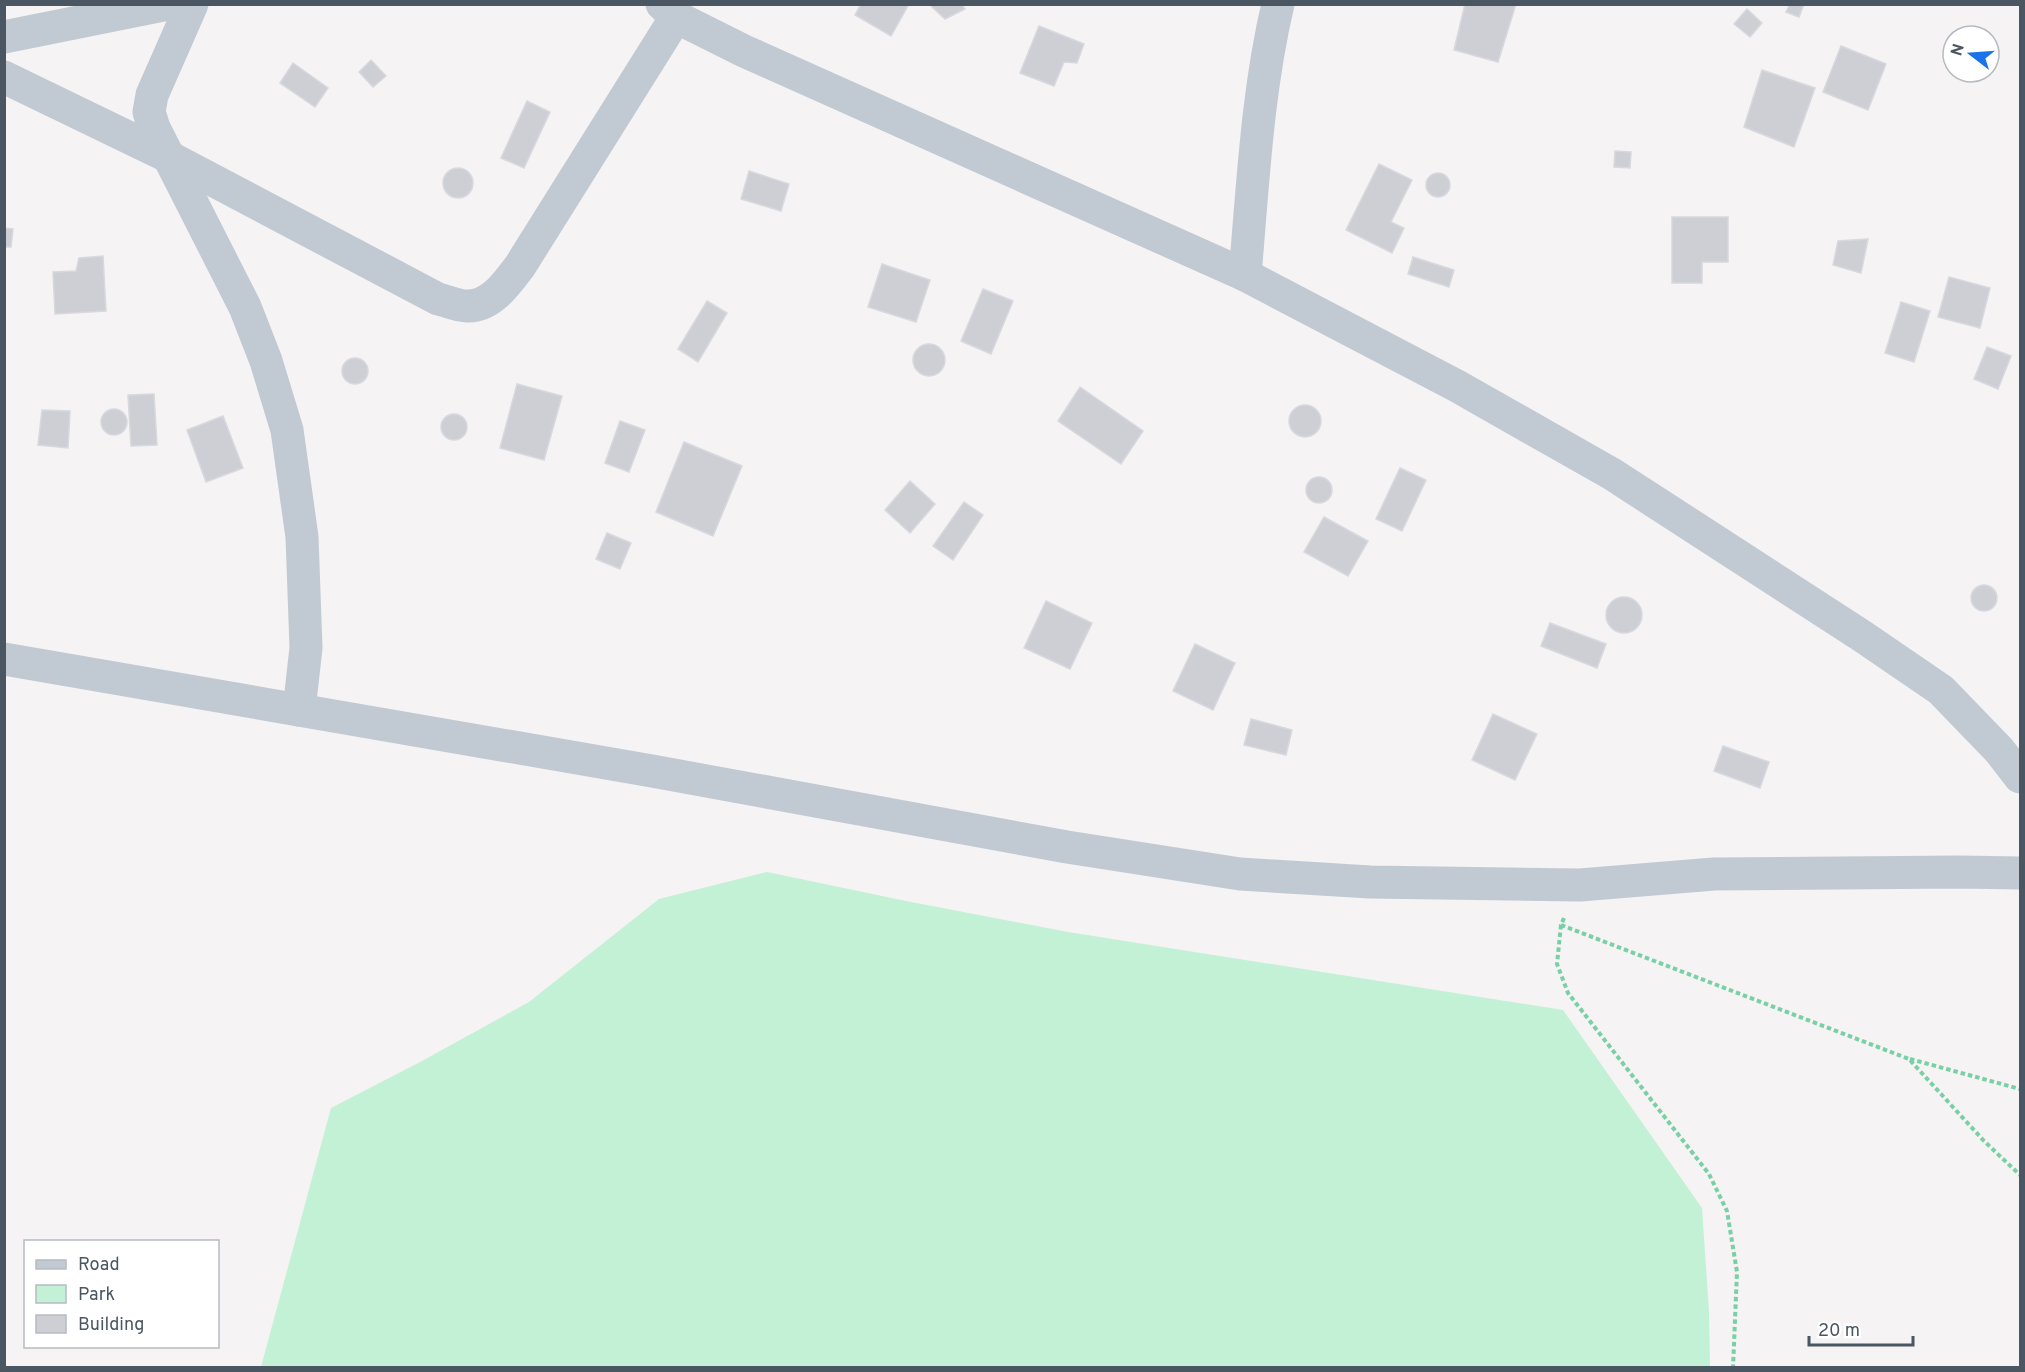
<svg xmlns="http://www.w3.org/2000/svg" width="2025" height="1372" font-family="Overpass,sans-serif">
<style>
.green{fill:#c3f1d5}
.building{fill:#cdcfd5;stroke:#d7d9de;stroke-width:1.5}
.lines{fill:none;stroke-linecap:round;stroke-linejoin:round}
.path{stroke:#7ad0a6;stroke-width:4;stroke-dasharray:4.5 3;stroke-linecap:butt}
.minor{stroke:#c1cad2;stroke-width:33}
</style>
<rect width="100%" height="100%" fill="#f5f3f3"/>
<!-- green -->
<path class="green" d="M767,872L906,901L1068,932L1563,1010L1702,1208L1709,1312L1710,1367H261L331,1108L422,1061L529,1002L659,899Z"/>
<!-- building -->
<g class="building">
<path d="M861,4H909L891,36L855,15Z"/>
<path d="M929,4H961L965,9L945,19Z"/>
<path d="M1465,4H1516L1498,62L1454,50Z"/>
<path d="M1790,4H1804L1799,17L1786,12Z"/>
<path d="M1747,9L1762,23L1750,37L1734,24Z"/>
<path d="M1039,26L1084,44L1077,63L1064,62L1054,86L1020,73Z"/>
<path d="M1841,46L1886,64L1868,110L1823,92Z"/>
<path d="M371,60L386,76L373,87L359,72Z"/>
<path d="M293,63L328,88L315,107L280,83Z"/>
<path d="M1762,70L1815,88L1794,147L1744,127Z"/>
<path d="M527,101L550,112L524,168L501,158Z"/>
<path d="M1615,151L1631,152L1630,168L1614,167Z"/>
<path d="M1379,164L1412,180L1391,222L1404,228L1392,253L1346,230Z"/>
<circle cx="458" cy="183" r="15"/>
<path d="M749,171L789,184L781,211L741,199Z"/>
<circle cx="1438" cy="185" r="12"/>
<path d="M1672,217H1728V262H1702V283H1672Z"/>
<path d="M4,228L13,229L11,247H4Z"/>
<path d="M1868,239L1861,273L1833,265L1838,241Z"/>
<path d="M103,256L106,311L55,314L53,272L76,271L79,258Z"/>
<path d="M1413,257L1454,270L1449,287L1408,274Z"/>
<path d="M882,264L930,280L916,322L868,307Z"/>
<path d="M1949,277L1990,288L1980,328L1938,317Z"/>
<path d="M983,289L1013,301L991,354L961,341Z"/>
<path d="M707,301L727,313L698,362L678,349Z"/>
<path d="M1901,302L1930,311L1914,362L1885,353Z"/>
<circle cx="929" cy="360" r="16"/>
<path d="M1987,347L2011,356L1998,389L1974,379Z"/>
<circle cx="355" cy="371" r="13"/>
<path d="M517,384L562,396L544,460L500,448Z"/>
<path d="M1080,387L1143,431L1121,464L1058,421Z"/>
<path d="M154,394L157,445L131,446L128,395Z"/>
<circle cx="1305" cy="421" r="16"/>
<circle cx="114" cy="422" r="13"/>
<path d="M42,410L70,411L68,448L38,445Z"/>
<circle cx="454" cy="427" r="13"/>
<path d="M223,416L243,468L206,482L187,430Z"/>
<path d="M620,421L645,430L629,472L605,463Z"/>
<path d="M684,442L742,466L713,536L656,512Z"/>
<path d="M1400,468L1426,480L1402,531L1376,519Z"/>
<circle cx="1319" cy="490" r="13"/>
<path d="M910,481L935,504L910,533L885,510Z"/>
<path d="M964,502L983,515L953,560L933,546Z"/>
<path d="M1324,517L1368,541L1348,576L1304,552Z"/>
<path d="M607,533L631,543L620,569L596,559Z"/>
<circle cx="1984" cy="598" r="13"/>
<circle cx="1624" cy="615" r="18"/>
<path d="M1046,601L1092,623L1070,669L1024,648Z"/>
<path d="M1550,623L1606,644L1597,668L1541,646Z"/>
<path d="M1195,644L1235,663L1213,710L1173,691Z"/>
<path d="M1493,714L1537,734L1515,780L1472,760Z"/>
<path d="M1251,719L1292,730L1286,755L1244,745Z"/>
<path d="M1723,746L1769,762L1760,788L1714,771Z"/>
</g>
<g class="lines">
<!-- path -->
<g class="path">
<path d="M1564,918L1561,925L1909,1059L1984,1141L2020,1175"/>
<path d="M1561,925L1557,964L1568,993L1709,1174L1727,1211L1737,1272L1733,1368"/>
<path d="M1910,1059L2020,1089"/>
</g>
<!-- minor -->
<g class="minor">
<path d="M192,4L152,95L149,112L154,128L245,307L266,361L287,430L302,537L306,648L299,710"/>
<path d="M662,4L676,17L744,51L1245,275L1457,386L1612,474L1862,636L1941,690L1999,750L2020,777"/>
<path d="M4,37L168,4"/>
<path d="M4,77L169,157L438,299C447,301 458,306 467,306C491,307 507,283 520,266L676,17"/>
<path d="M1245,275C1253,184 1257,93 1278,4"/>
<path d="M4,659L652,771L1067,847L1240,874L1370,882L1580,885L1714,874L1959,872L2020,873"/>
</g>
</g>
<!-- border -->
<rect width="2025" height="1372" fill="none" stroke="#4a5661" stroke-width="12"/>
<!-- legend -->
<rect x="24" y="1240" width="195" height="108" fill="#ffffff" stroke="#b7bbc0" stroke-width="1.5"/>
<rect x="36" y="1260" width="30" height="9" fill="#c1cad2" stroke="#b7bbc0" stroke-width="1.5"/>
<text x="78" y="1270" font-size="18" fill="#4a5661">Road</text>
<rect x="36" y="1285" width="30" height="18" fill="#c3f1d5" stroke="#b7bbc0" stroke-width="1.5"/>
<text x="78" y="1300" font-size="18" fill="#4a5661">Park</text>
<rect x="36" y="1315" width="30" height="18" fill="#cdcfd5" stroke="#b7bbc0" stroke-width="1.5"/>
<text x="78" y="1330" font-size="18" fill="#4a5661">Building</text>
<!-- north arrow -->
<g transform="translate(1971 54) rotate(287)"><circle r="28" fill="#ffffff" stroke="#b7bbc0" stroke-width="1.5"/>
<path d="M0-4.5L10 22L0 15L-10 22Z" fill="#1a73e8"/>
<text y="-9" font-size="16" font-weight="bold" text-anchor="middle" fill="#4a5661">N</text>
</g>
<!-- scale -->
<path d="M1809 1336v9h104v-9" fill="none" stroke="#4a5661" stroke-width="3"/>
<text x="1818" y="1336" font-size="18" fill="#4a5661" stroke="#ffffff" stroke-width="4.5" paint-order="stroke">20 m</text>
</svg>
